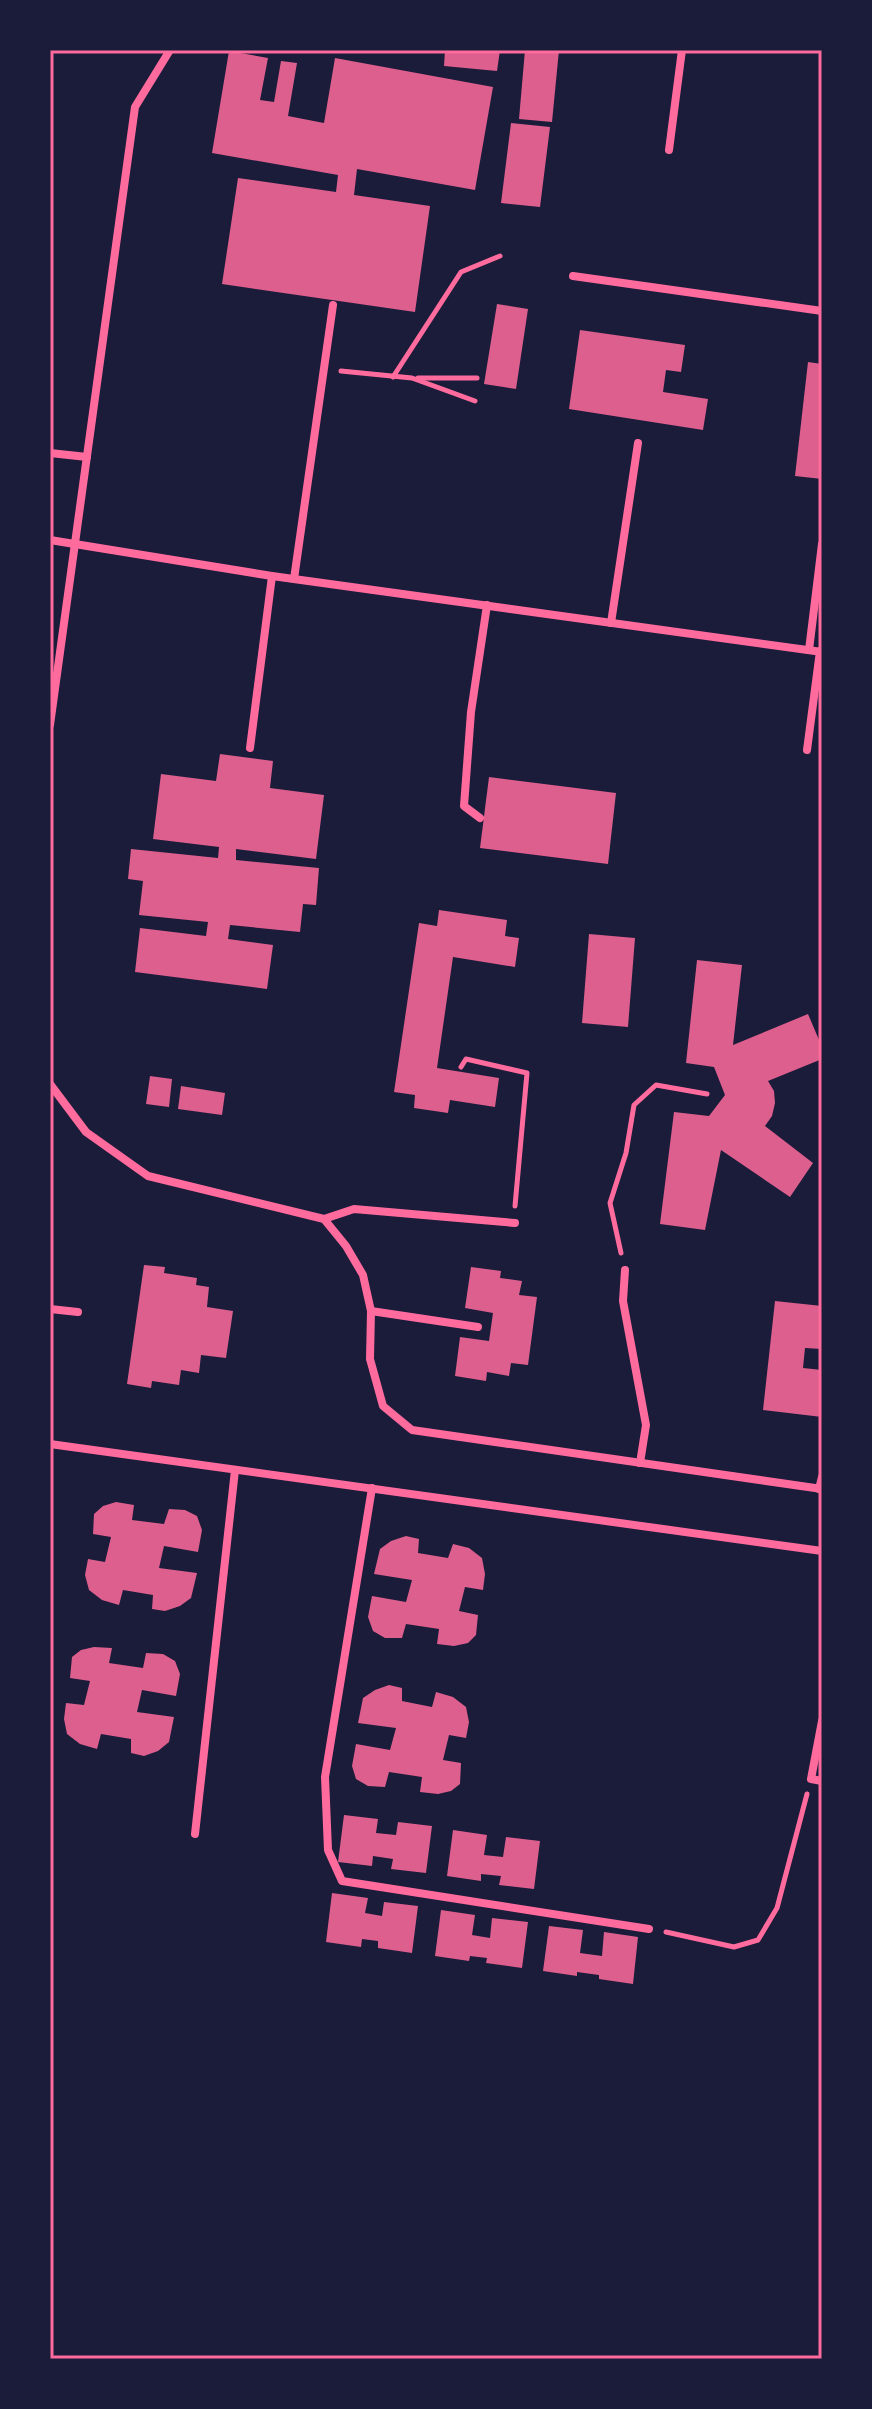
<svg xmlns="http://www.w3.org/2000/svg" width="872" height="2409" font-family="Montserrat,sans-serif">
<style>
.building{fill:#dd5f8e}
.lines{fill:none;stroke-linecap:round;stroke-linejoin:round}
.path{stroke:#ff6b9d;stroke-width:5}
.minor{stroke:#ff6b9d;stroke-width:8}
.neatline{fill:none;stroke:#ff6b9d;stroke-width:3}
</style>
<rect width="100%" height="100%" fill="#1b1b3a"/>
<!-- building -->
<g class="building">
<path d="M445,50H500L497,71L444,66Z"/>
<path d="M525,50H559L552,122L519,119Z"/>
<path d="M229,51L268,58L260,100L274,102L281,61L297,63L288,116L324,123L335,58L493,87L475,190L357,169L354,195L430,206L415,312L222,284L238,178L336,192L338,175L212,153Z"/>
<path d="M511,123L550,127L540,207L501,203Z"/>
<path d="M497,304L528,309L516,389L484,384Z"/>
<path d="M580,330L685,345L681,372L666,370L663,392L708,399L703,430L569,409Z"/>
<path d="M808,362L822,364V479L795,476Z"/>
<path d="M220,754L273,761L270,788L324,795L316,859L236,849V860L319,868L316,905L303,904L300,932L230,925L228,939L273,945L267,989L135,972L140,928L206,936L208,922L139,915L143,881L128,879L131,849L218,858L219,847L153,839L161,774L216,781Z"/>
<path d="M489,777L616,793L608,864L480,848Z"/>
<path d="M439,910L507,920L505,936L519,938L515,967L453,957L437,1068L499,1078L495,1107L450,1100L448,1113L414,1108L415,1095L394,1092L419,923L437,926Z"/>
<path d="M589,934L635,938L628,1027L582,1023Z"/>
<path d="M697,960L742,965L733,1045L808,1014L822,1047V1059L768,1081L774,1091L775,1103L772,1116L765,1126L813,1163L790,1197L721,1150L705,1230L660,1224L674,1112L709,1116L725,1095L714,1067L686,1063Z"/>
<path d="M150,1076L172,1079L169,1107L146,1104Z"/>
<path d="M181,1086L225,1093L222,1115L178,1109Z"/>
<path d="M144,1265L165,1267L164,1273L197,1278L196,1285L209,1287L207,1307L233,1311L226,1358L201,1355L199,1373L181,1370L179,1385L152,1381L151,1388L127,1384Z"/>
<path d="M471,1267L501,1271L500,1278L522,1281L519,1295L537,1297L528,1365L511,1363L509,1376L487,1372L486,1381L455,1376L460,1337L489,1341L493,1313L465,1308Z"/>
<path d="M775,1301L822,1306V1349L805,1348L803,1368L822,1370V1417L763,1410Z"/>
<path d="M116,1502L134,1505L132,1520L164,1524L169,1509L185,1510L197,1516L202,1530L198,1552L164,1546L159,1568L197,1573L191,1598L180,1606L165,1611L152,1609L153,1595L123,1590L119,1605L102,1600L89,1590L85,1575L88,1559L105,1562L111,1537L93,1534L94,1514L103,1506Z"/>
<path d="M406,1536L419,1539L418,1553L448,1558L453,1544L469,1548L482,1558L485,1574L483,1590L465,1587L459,1611L478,1615L476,1635L468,1643L454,1646L437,1644L439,1629L406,1624L402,1638H385L373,1631L368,1617L372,1596L406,1602L412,1580L374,1574L380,1549L391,1541Z"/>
<path d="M94,1647L112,1648L109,1663L143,1668L146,1653L163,1654L175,1661L180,1674L176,1696L142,1690L137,1712L174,1717L169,1742L158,1751L144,1756L131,1753V1739L101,1734L97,1749L80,1744L67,1734L64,1719L66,1703L84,1705L90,1681L70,1678L72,1657L81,1650Z"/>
<path d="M389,1685L402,1688V1701L432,1707L436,1692L453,1697L466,1707L469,1722L466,1738L449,1735L443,1760L461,1763L460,1784L451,1791L438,1794L420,1792L422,1777L389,1772L385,1787L368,1786L356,1779L352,1766L356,1744L390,1750L396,1728L358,1723L363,1698L375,1690Z"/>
<path d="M344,1815L378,1819L376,1833L396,1835L398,1822L432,1826L426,1873L391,1869L393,1859L373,1856L372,1866L338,1862Z"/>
<path d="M453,1830L487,1835L484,1855L503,1857L506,1837L540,1841L534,1889L499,1885L501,1876L481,1874V1881L447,1876Z"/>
<path d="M332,1893L368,1898L365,1913L382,1916L384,1902L418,1906L412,1953L378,1948V1941L362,1939L361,1947L326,1942Z"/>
<path d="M441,1910L475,1915L472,1935L490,1938L492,1918L528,1922L522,1968L486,1963L487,1958L470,1956L469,1961L435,1956Z"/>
<path d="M549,1926L583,1930L580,1953L602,1956L604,1932L638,1937L633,1984L599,1979V1975L577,1972V1976L543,1971Z"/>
</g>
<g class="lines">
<!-- path -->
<g class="path">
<path d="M341,371L412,378L475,401"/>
<path d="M393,377L461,272L500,256"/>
<path d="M418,378H477"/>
<path d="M461,1067L466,1059L527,1073L515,1206"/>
<path d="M621,1253L610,1203L626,1153L634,1105L656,1085L707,1094"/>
<path d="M666,1932L734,1947L758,1940L777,1908L807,1794"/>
</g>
<!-- minor -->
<g class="minor">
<path d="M669,150L682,50"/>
<path d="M573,276L822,311"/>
<path d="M50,453L87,457"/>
<path d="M50,540L272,576L822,652"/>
<path d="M294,579L333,305"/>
<path d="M611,623L638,443"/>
<path d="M809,650L822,544"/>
<path d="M50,725L135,107L170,50"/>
<path d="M250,748L272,576"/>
<path d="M807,750L820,651"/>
<path d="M480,818L464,806L471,712L487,605"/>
<path d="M50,1084L86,1132L148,1176L324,1219L346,1246L363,1275L371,1311L370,1359L383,1406L412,1430L822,1489"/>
<path d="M324,1219L354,1209L515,1223"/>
<path d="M625,1270L623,1301L646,1425L640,1463"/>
<path d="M50,1309L78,1312"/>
<path d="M371,1311L478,1327"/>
<path d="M50,1444L822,1551"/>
<path d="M372,1488L325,1777L328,1850L342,1881L649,1929"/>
<path d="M819,1489L822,1477"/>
<path d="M822,1721L811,1779L822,1781"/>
<path d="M195,1834L235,1470"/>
</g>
</g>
<!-- border -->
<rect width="872" height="2409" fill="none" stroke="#1b1b3a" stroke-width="104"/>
<rect x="52" y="52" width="768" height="2305" class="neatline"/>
</svg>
